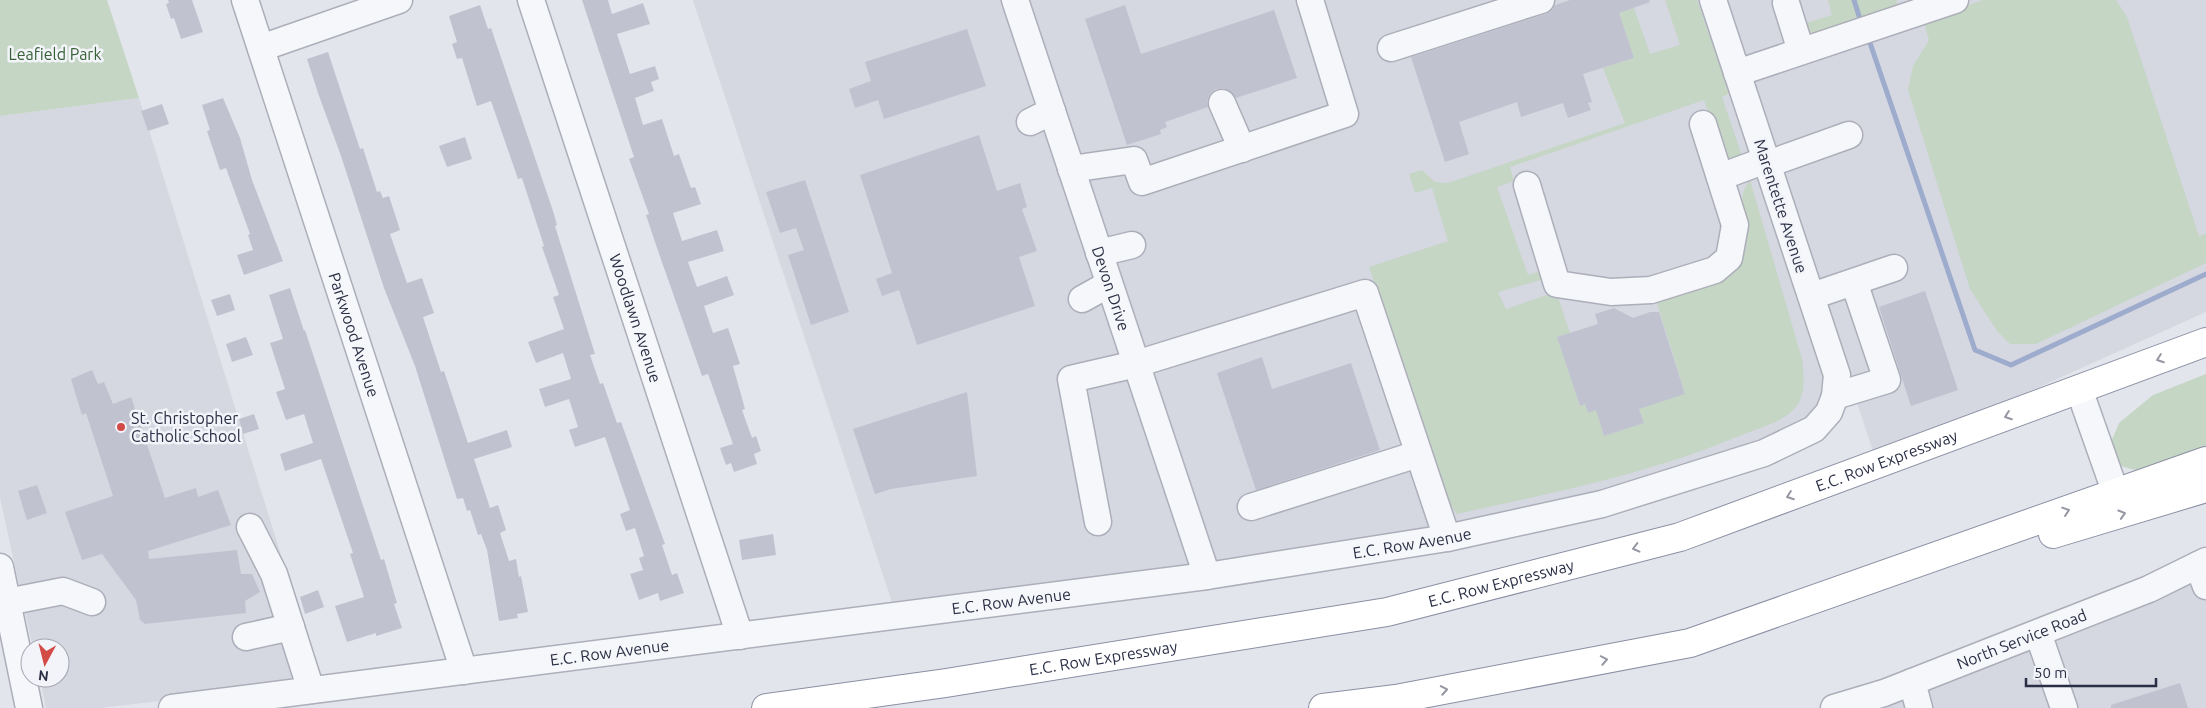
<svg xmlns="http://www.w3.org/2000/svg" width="2206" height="708" font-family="Ubuntu,sans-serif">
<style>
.built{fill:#d5d7e1}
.green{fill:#c5d6c4}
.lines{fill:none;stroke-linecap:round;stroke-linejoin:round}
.stream{stroke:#9dabcc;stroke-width:5}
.building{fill:#c0c3cf}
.minor-casing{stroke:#acaeba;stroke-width:29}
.highway-casing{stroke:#8a8fa3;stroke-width:30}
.minor{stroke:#f6f7fa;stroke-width:26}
.highway{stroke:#fff;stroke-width:28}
.oneway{stroke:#9497a2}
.poi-dot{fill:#d34b46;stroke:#f3f4f9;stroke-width:2}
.labels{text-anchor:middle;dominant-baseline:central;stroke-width:5;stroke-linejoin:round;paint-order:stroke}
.park-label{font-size:16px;fill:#376137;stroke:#f3f4f9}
.street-label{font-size:16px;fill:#2a2f45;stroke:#f3f4f9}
.poi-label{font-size:16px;fill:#2a2f45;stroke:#f3f4f9;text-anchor:start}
</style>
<rect width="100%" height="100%" fill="#e3e5ec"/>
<!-- built -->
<g class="built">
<path d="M693,0H1705L1826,373L1821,404L1798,430L1755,449L1496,522L894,608Z"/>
<path d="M1723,0H2206V312L1988,410L1873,451Z"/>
<path d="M139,98L317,671L321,677L330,681L100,708H46L40,678H60V648H33L0,498V116Z"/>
<path d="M2206,574V708H1869L2119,616Z"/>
</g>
<!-- green -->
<g class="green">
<path d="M0,0H107L139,98L0,116Z"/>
<path d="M1665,0H1697L1730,93L1722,97L1742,156L1740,159L1724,160L1704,100L1510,167L1514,181L1497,187L1528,275L1543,270L1545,279L1498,292L1506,309L1550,294L1559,300L1570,333L1557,337L1580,406L1585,404L1588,413L1596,410L1604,436L1644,423L1639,409L1685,393L1655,297L1742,255C1745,246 1748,237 1747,228C1746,206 1735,201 1750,180L1802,359C1804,377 1807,399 1791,412C1777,424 1756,429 1739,436C1649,474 1552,493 1457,514L1448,502L1369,267L1448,241L1432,188L1415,193L1409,174L1422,170L1435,182L1448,183L1625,123L1603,68L1634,58L1619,13L1634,8L1650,54L1680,45Z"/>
<path d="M1828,0H1896L1899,8L1818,36L1806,29L1803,24L1832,15Z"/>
<path d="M1983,0H2116L2127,17L2199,236L2206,234V263L2036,344H2010L1997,331L1970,289L1908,90L1913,66L1929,40L1923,20Z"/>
<path d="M2206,374V449L2139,471L2120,466L2109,447L2119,423L2153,395Z"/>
</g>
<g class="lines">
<!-- stream -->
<g class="stream">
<path d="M1854,0L1859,16"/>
<path d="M1869,40L1975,350L2011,365L2206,274"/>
</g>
</g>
<!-- building -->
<g class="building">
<path d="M168,0H192L203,32L181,39L174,18L171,19L166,4L169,3Z"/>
<path d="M582,0H608L612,14L643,3L650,24L617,34L630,74L655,66L659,79L651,82L654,91L635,98L643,125L662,119L674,156L679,154L691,188L695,187L701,204L673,213L682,241L717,230L724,251L688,262L697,287L727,276L734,295L704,306L713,333L728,328L740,364L733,366L745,409L742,410L752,438L756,436L761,451L754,454L757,464L734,472L731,463L726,465L720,448L733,444L708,374L702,376L657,248L646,215L649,214L629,159L634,157Z"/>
<path d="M1570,0H1649L1650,2L1619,13L1634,58L1583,74L1592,102L1588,103L1591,110L1568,118L1563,103L1521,117L1517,102L1459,122L1469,154L1445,162L1411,57L1546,14L1552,10L1555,5Z"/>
<path d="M480,5L488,29L491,28L553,211L557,225L555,226L595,354L590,355L600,384L603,383L617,423L621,422L665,544L662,545L672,575L677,573L684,593L660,601L658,593L639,600L630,574L643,570L639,558L644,556L635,528L626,531L620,514L630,510L605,437L575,447L569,430L578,427L569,399L545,407L539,389L571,379L563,353L536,363L528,342L564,329L553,297L559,295L542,247L544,246L522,178L518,179L491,101L477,106L462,58L457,59L452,44L457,42L449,16Z"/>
<path d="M1125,5L1141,54L1274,10L1297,78L1236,98L1230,91L1223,88L1216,89L1210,94L1207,101L1208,107L1165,122L1167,127L1160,130L1161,134L1127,145L1085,19Z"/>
<path d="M967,29L986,86L884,119L878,100L855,108L849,89L871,81L865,62Z"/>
<path d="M328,52L360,149L363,148L377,192L380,191L383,198L389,196L400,230L390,234L407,283L422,278L434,313L423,317L441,372L444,371L468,443L507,430L512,447L474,459L490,508L498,505L506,530L500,533L509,561L516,559L519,577L521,576L528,612L517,614L518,618L499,621L487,550L481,534L478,535L470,510L467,511L463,498L457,499L415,366L384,288L341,156L318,93L307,59Z"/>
<path d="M223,98L240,138L252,180L283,261L244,275L237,255L253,250L248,235L250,234L226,168L220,170L207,131L210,130L202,105Z"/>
<path d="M162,104L169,124L148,131L141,111Z"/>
<path d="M979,135L997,191L1020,183L1027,207L1022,209L1037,251L1019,257L1035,306L917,345L899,290L882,296L876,279L892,273L860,175Z"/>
<path d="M465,137L472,159L447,167L439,146Z"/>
<path d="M805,180L849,312L811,325L788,255L804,250L796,228L780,233L766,192Z"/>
<path d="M290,288L304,331L305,330L381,560L384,559L397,603L394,604L402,628L376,636V633L347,642L335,606L364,597L350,554L353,553L321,459L285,471L280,454L313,443L304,414L286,420L276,392L285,389L270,343L283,339L269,295Z"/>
<path d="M1925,291L1958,390L1911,406L1879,307Z"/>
<path d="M230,294L235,310L217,316L211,300Z"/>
<path d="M1614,308L1633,318L1650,312H1659L1685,394L1639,409L1644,423L1604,436L1596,410L1588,413L1585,404L1580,406L1557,337L1598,324L1595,314Z"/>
<path d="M246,337L253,355L232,362L226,344Z"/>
<path d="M1262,357L1272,389L1351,363L1380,450L1256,490L1217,373Z"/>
<path d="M92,370L98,384L104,382L113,404L131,397L165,498L196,488L198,497L218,490L231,525L148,551L149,559L237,550L241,574H252L260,592L245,601L246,613L145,624L140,620L136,600L102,554L82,560L65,512L113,496L86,413L82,415L71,379Z"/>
<path d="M967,392L977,476L891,489L875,494L853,429Z"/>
<path d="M254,414L259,429L243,434L239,419Z"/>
<path d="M37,485L47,513L27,520L18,491Z"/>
<path d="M773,534L776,555L742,560L739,540Z"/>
<path d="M318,590L324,607L305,614L300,597Z"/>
<path d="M2180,683L2188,708H2111V705Z"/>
</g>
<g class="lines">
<!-- minor casing -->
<g class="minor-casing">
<g id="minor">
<path id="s1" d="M245,0L464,671"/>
<path id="s2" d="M531,0L740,636"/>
<path id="s3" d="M1015,0L1207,576"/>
<path d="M1786,3L1801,51"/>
<path d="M261,48L399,0"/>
<path d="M1391,48L1541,0"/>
<path d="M1737,73L1955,0"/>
<path d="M1222,103L1242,149"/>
<path d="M1030,122L1052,111"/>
<path d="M1768,164L1849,135"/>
<path d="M1071,169L1134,160L1142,182L1345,114L1310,0"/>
<path d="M1720,177L1766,160"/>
<path d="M1527,185L1557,284L1611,292L1651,290L1715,270L1729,258L1735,225L1703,124"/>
<path d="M1099,253L1132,245"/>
<path d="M1812,296L1894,268"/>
<path d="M1082,299L1109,284"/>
<path d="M2079,389L2116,494"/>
<path d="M1835,396L1887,380L1854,282"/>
<path d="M1251,507L1418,454"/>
<path d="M1098,522L1071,379L1136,364L1365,293L1447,538"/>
<path d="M250,527L274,574L311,690"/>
<path d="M2198,565L2206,586"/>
<path d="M0,567L29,708"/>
<path d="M7,602L63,591L92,602"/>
<path d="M2038,633L2064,708"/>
<path d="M246,637L291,627"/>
<path d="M1912,682L1919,708"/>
<path id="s4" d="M172,708L1207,576L1447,538L1602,504L1764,453L1814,429L1829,412L1835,396L1837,375L1713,0"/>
<path id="s5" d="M1834,708L1884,693L2149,589L2206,561"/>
</g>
</g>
<!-- highway casing -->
<g class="highway-casing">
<g id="highway">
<path d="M2053,534L2206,488"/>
<path id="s6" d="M766,708L946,683L1387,612L1680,537L2206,342"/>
<path d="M1323,708L1396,699L1690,643L2206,461"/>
</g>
</g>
<!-- minor -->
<use href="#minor" class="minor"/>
<!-- highway -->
<use href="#highway" class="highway"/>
</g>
<!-- one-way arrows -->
<defs><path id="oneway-chevron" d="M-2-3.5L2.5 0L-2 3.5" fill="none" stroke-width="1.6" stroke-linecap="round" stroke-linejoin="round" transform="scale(1.25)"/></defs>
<g class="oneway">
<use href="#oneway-chevron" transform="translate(2160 359) rotate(160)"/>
<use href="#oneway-chevron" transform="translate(2008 416) rotate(160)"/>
<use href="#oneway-chevron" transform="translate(1790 496) rotate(160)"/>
<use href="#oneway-chevron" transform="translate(2066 511) rotate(-19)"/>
<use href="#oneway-chevron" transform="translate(2122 514) rotate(-17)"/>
<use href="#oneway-chevron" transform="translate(1636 548) rotate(166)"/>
<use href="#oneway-chevron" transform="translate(1604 660) rotate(-11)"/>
<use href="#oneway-chevron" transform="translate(1444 690) rotate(-10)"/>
</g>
<!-- markers -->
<circle class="poi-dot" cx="121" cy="427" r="5"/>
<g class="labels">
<!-- park labels -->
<g class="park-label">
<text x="55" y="54">Leafield Park</text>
</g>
<!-- street labels -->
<g class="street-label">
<text transform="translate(1781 206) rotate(72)">Marentette Avenue</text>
<text stroke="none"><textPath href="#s3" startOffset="304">Devon Drive</textPath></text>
<text stroke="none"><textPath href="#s2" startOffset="335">Woodlawn Avenue</textPath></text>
<text stroke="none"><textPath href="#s1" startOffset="352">Parkwood Avenue</textPath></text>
<text stroke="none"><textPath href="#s6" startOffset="1151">E.C. Row Expressway</textPath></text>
<text stroke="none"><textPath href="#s4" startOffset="1251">E.C. Row Avenue</textPath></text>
<text stroke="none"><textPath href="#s6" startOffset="746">E.C. Row Expressway</textPath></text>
<text stroke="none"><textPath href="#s4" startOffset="846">E.C. Row Avenue</textPath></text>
<text stroke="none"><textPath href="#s5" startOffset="200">North Service Road</textPath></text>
<text stroke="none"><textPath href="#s4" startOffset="441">E.C. Row Avenue</textPath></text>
<text stroke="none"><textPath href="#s6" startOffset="341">E.C. Row Expressway</textPath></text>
</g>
<!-- poi labels -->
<g class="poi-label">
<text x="131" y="418">St. Christopher<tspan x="131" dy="18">Catholic School</tspan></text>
</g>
</g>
<!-- north arrow -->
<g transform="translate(45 663) rotate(187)"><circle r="24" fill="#f3f4f9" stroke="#a3a5b1"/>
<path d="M0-4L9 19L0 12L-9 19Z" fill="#d34b46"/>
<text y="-8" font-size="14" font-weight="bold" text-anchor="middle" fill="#2a2f45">N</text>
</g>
<!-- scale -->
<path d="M2026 678v8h130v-8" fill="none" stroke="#2a2f45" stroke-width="2.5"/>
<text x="2034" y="678" font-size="15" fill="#2a2f45" stroke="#f3f4f9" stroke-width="4" paint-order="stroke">50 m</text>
</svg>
